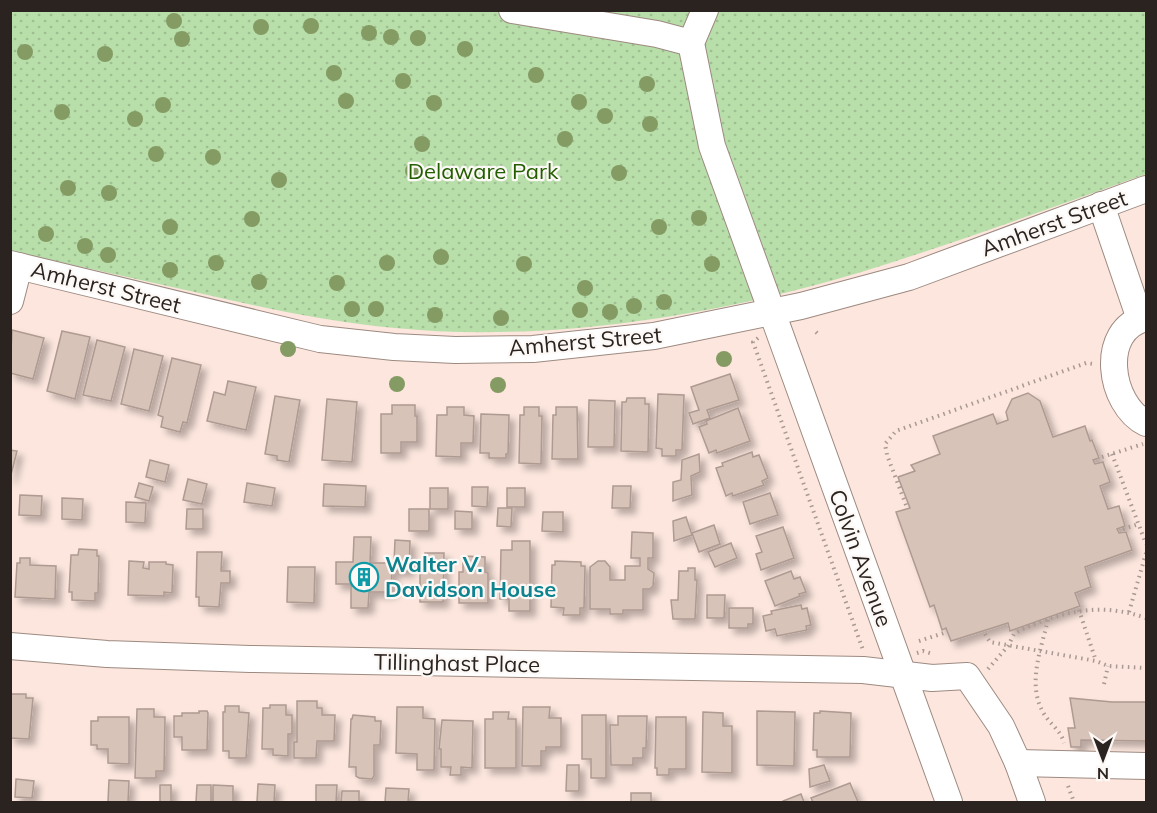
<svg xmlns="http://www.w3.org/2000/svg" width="1157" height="813" font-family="Mulish,sans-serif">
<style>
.green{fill:url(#green-dots)}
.building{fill:#d8c3b9;stroke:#ae9a91;stroke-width:1.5;filter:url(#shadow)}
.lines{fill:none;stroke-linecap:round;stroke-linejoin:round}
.minor-casing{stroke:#9d8a81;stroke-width:28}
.path{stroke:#a99992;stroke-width:4;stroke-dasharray:1.5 4.5;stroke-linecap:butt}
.minor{stroke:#fff;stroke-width:26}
.tree{fill:#849b63}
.labels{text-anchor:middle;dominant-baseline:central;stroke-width:4.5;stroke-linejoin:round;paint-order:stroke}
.park-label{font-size:22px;fill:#225e00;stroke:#fcf8f6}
.street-label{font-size:22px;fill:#2b231f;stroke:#fcf8f6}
.culture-label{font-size:22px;font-weight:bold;fill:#0d838f;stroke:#fcf8f6;text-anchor:start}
</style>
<defs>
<pattern id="green-dots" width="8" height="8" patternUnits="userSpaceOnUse" patternTransform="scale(1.5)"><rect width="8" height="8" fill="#b8dfaa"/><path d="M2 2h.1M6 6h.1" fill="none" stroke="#9ebf92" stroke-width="1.8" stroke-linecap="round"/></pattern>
<filter id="shadow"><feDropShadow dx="5.5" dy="5.5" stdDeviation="3" flood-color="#0004"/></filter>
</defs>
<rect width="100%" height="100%" fill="#fce6dd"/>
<!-- green -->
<path class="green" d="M11,11H1146V174C1051,208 955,243 858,273C715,316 544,343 395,328C329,322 264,308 199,293C136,279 73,265 11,251Z"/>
<!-- building -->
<g class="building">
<path d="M12,330L44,338L33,379L10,373Z"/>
<path d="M62,331L90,337L75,399L47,391Z"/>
<path d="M97,340L125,347L111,401L83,395Z"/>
<path d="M134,349L163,356L149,411L121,404Z"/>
<path d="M172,358L201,365L187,423L183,422L180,432L161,427L163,417L158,415Z"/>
<path d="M730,374L739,400L707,410L710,418L693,424L689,413L699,410L691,387Z"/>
<path d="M228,381L256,387L246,430L207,421L214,392L225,395Z"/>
<path d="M1028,393L1040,401L1053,437L1085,426L1090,441L1092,440L1099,458L1093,460L1095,464L1103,462L1110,482L1100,486L1108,509L1119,506L1125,526L1117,529L1119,533L1126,532L1132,550L1085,567L1091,587L1075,593L1080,606L1010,631L1008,623L951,641L946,628L942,630L934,605L930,607L896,512L910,508L898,477L915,471L911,465L940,454L933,436L993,414L997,424L1008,420L1006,412L1012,399Z"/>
<path d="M658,394L684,395L682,450H676V456H662V449L656,448Z"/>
<path d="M275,396L300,400L289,462L277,460V456L265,454Z"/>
<path d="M627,398H645V404H649L648,452L621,451L622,402H626Z"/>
<path d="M327,399L357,402L352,462L322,460Z"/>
<path d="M589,400L615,401L614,447H588Z"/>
<path d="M392,405H415V416H417V442H401V453H381V414H392Z"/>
<path d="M447,407H464V415L474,416L473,443H461V457L436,456L437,415H447Z"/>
<path d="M524,407H539V416H542L541,464L519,463L520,415H524Z"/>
<path d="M556,407H577L578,459H552L553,415H556Z"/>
<path d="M738,408L750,441L717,453L716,450L709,453L699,427L707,424L706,421Z"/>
<path d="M481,414L509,415L508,454H506V458H489V453H480Z"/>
<path d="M10,450L17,451L10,479Z"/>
<path d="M752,452L753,457L759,455L768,478L762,481L764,485L733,496L732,493L726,496L716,468L723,466L722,463Z"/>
<path d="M699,454L700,472L691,476L692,495L673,501V482L681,480L682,460Z"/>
<path d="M150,460L169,465L165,482L146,477Z"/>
<path d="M188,479L207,484L202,504L183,500Z"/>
<path d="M139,483L153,487L149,501L135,497Z"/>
<path d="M247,483L275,488L272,506L244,502Z"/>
<path d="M324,484L366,486L365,507L323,506Z"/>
<path d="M613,486H631L630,508H612Z"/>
<path d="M472,487H488L487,507L472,506Z"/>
<rect x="430" y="488" width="18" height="21"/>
<rect x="507" y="488" width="18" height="19"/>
<path d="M770,493L778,515L750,524L743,502Z"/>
<path d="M20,495L42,496L41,516L19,515Z"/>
<path d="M62,498L83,499L82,520L62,519Z"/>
<path d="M126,502L146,503L145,523L126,522Z"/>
<path d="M498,508H512L511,527L497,526Z"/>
<path d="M187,509H203V529H186Z"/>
<rect x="409" y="509" width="20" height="22"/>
<path d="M455,511L472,512V529H455Z"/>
<path d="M543,512H563V532L542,531Z"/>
<path d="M686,517L692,535L674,541L673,521Z"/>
<path d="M714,525L720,544L699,552L692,533Z"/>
<path d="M783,527L794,558L761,570L756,554L762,552L756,536Z"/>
<path d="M632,532L653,533V558H648V569L654,573L653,586L650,589H643V610H623V614H610V609H590V567L598,561H605L610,567V580H625V566H640V558H631Z"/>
<path d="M354,537H371L370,563H394L395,540L410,541L409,571H392L391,592H369L368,608H351V584H336V562H353Z"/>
<path d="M512,541H530V611H509V599H500L501,550H512Z"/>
<path d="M731,543L737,558L715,567L708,552Z"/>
<path d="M79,549L97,550V556H99L98,593H95V601L72,600V592H69L71,555H78Z"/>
<path d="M197,552H222L221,571H230V583H221L219,607L199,606V597H196Z"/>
<path d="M425,553H444L443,602H420V567H423V563H425Z"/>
<path d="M463,556L485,557V572L488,573V603H459V572H463Z"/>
<path d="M20,558H30V565L56,566L55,599L15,597L17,563H20Z"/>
<path d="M129,561L144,562L143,568L149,569V562H166V564L173,565L172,593L164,592V596L128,595Z"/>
<path d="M555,561L581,562V566H585L584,608H580V615H563L564,608L551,607L552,565H555Z"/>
<path d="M288,567H315L314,603L287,602Z"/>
<path d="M688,568H695V580H697L695,619H673L671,600H678L679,571H688Z"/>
<path d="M791,571L794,579L800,577L806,592L799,594L800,596L775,606L765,581Z"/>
<path d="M707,595H725L724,618H707Z"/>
<path d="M801,605L802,609L807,608L811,625L806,626L807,630L777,636L775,629L766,631L763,616L772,614L771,611Z"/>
<path d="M729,608H753V624H748V628H729Z"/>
<path d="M10,694H26V698H33L29,739L10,738Z"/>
<path d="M1070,698L1112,702H1146V741L1081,740V747H1071L1068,728H1075Z"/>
<path d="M297,701H317V708H322V715H335L334,741H317L316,758H294V742H297Z"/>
<path d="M270,705H286V715H292V734H288V756L273,755V749H262L263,708H270Z"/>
<path d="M225,706H239V712L249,713L246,758H229V751H223V712H225Z"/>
<path d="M397,707H423V718L435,719L434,770H417V754L396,753Z"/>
<path d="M523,707H550L549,718H561V747H546V751H541V766H522Z"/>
<path d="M137,709H154V717H165L164,771H156V778H135Z"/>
<path d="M199,711H207L208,713L207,750H182V737H174V716H182V713H199Z"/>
<path d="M757,711L795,712L794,766L757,765Z"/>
<path d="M820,711L851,713L850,757H817V750H813L814,713H820Z"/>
<path d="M493,712H509L508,719H516V768H485V719H493Z"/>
<path d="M703,712L723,713V726H732V773L702,772Z"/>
<path d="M353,715L375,717V721H381L380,745H374V776L372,779L359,778L356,776V767H349L351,719H352Z"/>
<path d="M582,715H606V778H591V759H582Z"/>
<path d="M618,716H647L646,748H643V758H633V765H611L610,725H618Z"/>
<path d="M98,717H129V764L108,763V749H97V745H91V721H98Z"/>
<path d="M656,717H686V769H669V775H657V768H655Z"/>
<path d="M442,720L473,721L472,768L461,767V775H450L451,767H441V749H439Z"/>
<path d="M567,765H579V791H566Z"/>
<path d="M824,765L830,781L810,787L809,769Z"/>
<path d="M16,779L34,781L32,798L15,797Z"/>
<path d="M109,780L129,781L128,802H108Z"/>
<path d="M850,783L858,802H813L811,798Z"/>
<path d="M258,784L275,785L274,802H257Z"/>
<rect x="160" y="785" width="11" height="17"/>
<path d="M197,785H211V802H196Z"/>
<path d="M213,785L233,786V802H213Z"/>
<path d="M316,785H337L336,802H316Z"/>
<path d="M386,788L409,789L408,802H385Z"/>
<path d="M342,791H359V802H341Z"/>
<rect x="631" y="793" width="20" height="9"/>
<path d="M801,794L804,802H783V801Z"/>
</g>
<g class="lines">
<!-- minor casing -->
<g class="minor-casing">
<g id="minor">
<path d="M512,10L657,34L691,43"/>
<path d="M705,10L691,43L712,146L949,802"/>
<path d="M1101,205L1140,319"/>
<path d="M10,264L320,339L394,347L455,350L533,349L654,336L801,306L909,277L1146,189"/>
<path d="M10,301L19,266"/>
<path d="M1146,318C1098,329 1109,405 1146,423"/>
<path d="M10,646L107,654L250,659L863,670L932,678L967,676L1001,726L1018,763L1032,802"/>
<path d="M1018,763L1146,766"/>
</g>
</g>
<!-- path -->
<g class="path">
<path d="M816,332L819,335"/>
<path d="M758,338L753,342L863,650"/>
<path d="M1112,454L1146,544"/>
<path d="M1102,457L1143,444"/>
<path d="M906,505L887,455L885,444L896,431L1086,363L1093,364"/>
<path d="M1123,529L1139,524"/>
<path d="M1079,610L1096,661"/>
<path d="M1129,612L1146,553"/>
<path d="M1048,620C1041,649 1027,684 1043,712C1049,724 1061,730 1064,743"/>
<path d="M985,634L990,642L1096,661L1108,666L1146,668"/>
<path d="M919,641L944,633"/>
<path d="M917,653L923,651L933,654"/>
<path d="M988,669L1008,646L1014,634C1022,628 1031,626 1040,622C1077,608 1109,605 1146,618"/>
<path d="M1104,684L1108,666"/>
<path d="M1068,786L1074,802"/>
</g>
<!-- minor -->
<use href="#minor" class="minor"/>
</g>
<!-- trees -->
<g class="tree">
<circle cx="174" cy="21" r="8"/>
<circle cx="311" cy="26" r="8"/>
<circle cx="261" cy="27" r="8"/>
<circle cx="369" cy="33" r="8"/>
<circle cx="391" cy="37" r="8"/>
<circle cx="418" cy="38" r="8"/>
<circle cx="182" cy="39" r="8"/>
<circle cx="465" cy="49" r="8"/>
<circle cx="25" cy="52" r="8"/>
<circle cx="105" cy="54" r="8"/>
<circle cx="334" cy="73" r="8"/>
<circle cx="536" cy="75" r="8"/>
<circle cx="403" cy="81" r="8"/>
<circle cx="647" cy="84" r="8"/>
<circle cx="346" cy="101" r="8"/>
<circle cx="579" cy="102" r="8"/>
<circle cx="434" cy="103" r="8"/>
<circle cx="163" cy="105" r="8"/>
<circle cx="62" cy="112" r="8"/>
<circle cx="605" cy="116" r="8"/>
<circle cx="135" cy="119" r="8"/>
<circle cx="650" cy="124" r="8"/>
<circle cx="565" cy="139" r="8"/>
<circle cx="422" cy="144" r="8"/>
<circle cx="156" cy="154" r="8"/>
<circle cx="213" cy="157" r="8"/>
<circle cx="413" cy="171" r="8"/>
<circle cx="619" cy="173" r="8"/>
<circle cx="279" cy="180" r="8"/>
<circle cx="68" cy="188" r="8"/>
<circle cx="109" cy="193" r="8"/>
<circle cx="699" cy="218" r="8"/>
<circle cx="252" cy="219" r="8"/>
<circle cx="170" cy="227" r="8"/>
<circle cx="659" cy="227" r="8"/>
<circle cx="46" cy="234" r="8"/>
<circle cx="85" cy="246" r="8"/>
<circle cx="108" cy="255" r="8"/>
<circle cx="441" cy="257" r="8"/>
<circle cx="216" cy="263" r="8"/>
<circle cx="387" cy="263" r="8"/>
<circle cx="524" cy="264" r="8"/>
<circle cx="712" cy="264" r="8"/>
<circle cx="170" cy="270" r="8"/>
<circle cx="259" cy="282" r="8"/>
<circle cx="337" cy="283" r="8"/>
<circle cx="585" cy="288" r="8"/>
<circle cx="664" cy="302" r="8"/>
<circle cx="634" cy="306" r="8"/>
<circle cx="352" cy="309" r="8"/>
<circle cx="376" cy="309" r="8"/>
<circle cx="580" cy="310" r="8"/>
<circle cx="610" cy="312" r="8"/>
<circle cx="435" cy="315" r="8"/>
<circle cx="501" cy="318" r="8"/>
<circle cx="288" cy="349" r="8"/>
<circle cx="724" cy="359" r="8"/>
<circle cx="397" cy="384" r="8"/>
<circle cx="498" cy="385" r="8"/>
</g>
<!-- icons -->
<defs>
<g id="building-ring" transform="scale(1.5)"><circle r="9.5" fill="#fcf8f6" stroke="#0f9aa8" stroke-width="1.5"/><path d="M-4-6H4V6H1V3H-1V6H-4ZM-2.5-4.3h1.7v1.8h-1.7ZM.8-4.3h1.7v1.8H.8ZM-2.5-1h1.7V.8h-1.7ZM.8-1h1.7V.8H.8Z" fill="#0f9aa8"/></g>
</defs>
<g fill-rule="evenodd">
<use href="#building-ring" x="364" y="577"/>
</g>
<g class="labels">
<!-- park labels -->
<g class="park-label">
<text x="483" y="171">Delaware Park</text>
</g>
<!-- street labels -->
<g class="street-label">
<text transform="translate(1054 223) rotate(-20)">Amherst Street</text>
<text transform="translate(106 287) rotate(14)">Amherst Street</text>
<text transform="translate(585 341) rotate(-5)">Amherst Street</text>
<text transform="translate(861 558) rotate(70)">Colvin Avenue</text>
<text transform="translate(457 663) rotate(1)">Tillinghast Place</text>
</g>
<!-- culture labels -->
<g class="culture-label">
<text x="385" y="564">Walter V.<tspan x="385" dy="25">Davidson House</tspan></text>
</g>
</g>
<!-- border -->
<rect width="1157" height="813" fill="none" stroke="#2b231f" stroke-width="24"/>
<!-- north arrow -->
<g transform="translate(1103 759) rotate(180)" stroke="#fcf8f6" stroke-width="4.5" paint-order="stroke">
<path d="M0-4.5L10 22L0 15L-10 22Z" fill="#2b231f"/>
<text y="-9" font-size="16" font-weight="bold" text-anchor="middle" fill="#2b231f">N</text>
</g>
</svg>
